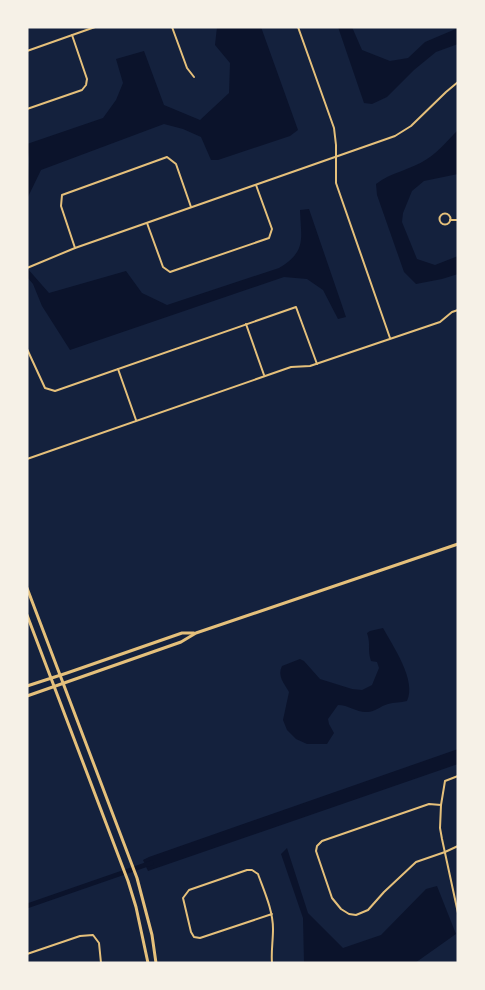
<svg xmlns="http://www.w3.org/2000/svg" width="485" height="990" font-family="'Nunito Sans',sans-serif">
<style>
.water{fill:#0b132b}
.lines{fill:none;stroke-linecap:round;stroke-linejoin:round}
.canal{stroke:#0b132b;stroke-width:5}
.minor{stroke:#e5c07b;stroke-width:2}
.tertiary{stroke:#e5c07b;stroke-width:3}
.secondary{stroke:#e5c07b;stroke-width:3}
</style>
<rect width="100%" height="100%" fill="#14213d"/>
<!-- water -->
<g class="water">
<path d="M217,27H261L298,130L290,136L218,160H211L201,137L183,129L164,124L41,170L27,199C27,187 28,176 29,164C30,158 27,151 27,144L103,118L116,100L123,83L116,59L144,51L164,105L200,120L229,93L230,63L215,45Z"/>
<path d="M338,27H352L362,50L390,61L408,58L425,42L458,28V44L436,52L414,70L387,97L372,104L364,103Z"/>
<path d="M458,130V174L424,181L412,191L403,213L402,222L417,259L435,265L458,256V274L442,279L416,284L404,272L377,195L376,184C391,172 411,170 427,159C438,152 448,140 458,130Z"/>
<path d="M309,209L346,317L338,319L323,290L307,279L284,277L70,350L42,306L33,284L27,277V268L49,293L126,271L142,293L167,305L279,268C307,251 301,239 300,210Z"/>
<path d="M383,628C393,646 417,681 407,701C400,703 394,702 388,704C380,706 374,713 366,712C356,712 348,705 338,705L328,719L329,724L334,733L327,744H307L296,739L287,730L283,720L289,692C284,683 277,676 282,666L300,659L304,661L320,679L352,689L362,690L372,685L379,668L377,662L371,661C367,650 371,644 367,633L370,631Z"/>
<path d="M458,749V764L148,871L143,860L149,857Z"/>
<path d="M287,848L308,913L343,948L381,935L426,889L437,886L456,934L415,963H304L303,918L281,854Z"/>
</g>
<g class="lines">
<!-- canal -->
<path class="canal" d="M27,906L151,863"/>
<!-- minor -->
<g class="minor">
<path d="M172,27L187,68L194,77"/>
<path d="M298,27L334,128L336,145V183L390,338"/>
<path d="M27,51L95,27"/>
<path d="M27,109L82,90L86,85L87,79L72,35"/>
<circle cx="445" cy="219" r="5.5"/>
<path d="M450,220H458"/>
<path d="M147,223L163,267L170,272L269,238L272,229L256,185"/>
<path d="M75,248L61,206L62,195L167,157L176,164L191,207"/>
<path d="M27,268L75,248L395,136L411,126L446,92L458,82"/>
<path d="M246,324L264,375"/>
<path d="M27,349L45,388L55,391L296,307L317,364"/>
<path d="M118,369L136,420"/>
<path d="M27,459L291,367L310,366L440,322L452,312L458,310"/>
<path d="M458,548V552"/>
<path d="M458,776L445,781L441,805L429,804L322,841L317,846L316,851L332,898L341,909L349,914L356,915L368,910L384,892L416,862L445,852L458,846"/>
<path d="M441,805L440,828L442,839L458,913"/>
<path d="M27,954L80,936L93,935L99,943L101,963"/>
<path d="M272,963C271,952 273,941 273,929C273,910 264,891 258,874L252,870H247L189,890L183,898L191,932L194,937L200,938L272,914"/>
</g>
<!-- tertiary -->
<g class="tertiary">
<path d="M27,686L67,673L182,633H194"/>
<path d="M27,696L181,642L196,633L458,544"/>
</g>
<!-- secondary -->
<g class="secondary">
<path d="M27,588L137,878L152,935L156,963"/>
<path d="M27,615L128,881L136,907L148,963"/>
</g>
</g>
<!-- border -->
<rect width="485" height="990" fill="none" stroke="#f6f1e7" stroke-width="57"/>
</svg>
